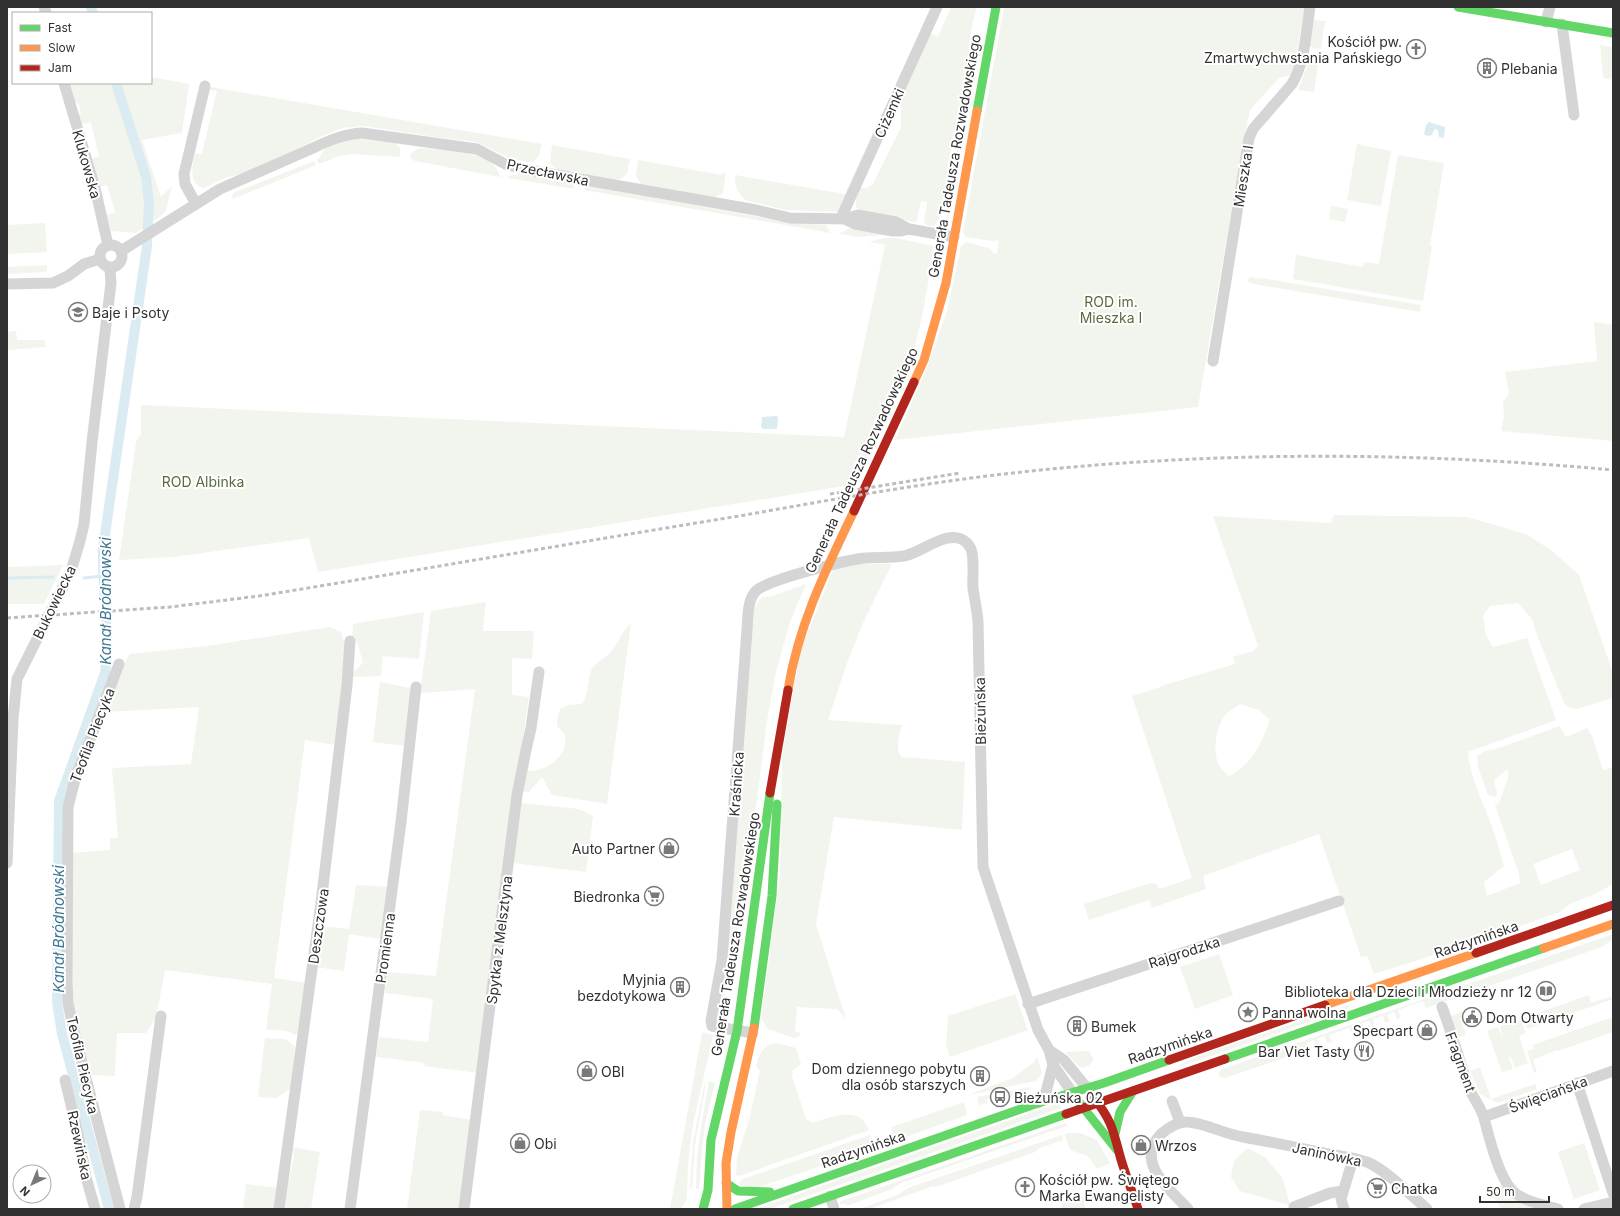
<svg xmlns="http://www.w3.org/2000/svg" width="1620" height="1216" font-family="Inter,sans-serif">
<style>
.green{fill:#f2f5ed;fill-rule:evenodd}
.water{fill:#dbebf2}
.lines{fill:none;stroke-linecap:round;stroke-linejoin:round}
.stream{stroke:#dbebf2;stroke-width:3}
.canal{stroke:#dbebf2;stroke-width:10}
.street{stroke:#d5d5d5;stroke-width:11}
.fast{stroke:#63d668;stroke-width:9}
.slow{stroke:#ff974d;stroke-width:9}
.jam{stroke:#b3261e;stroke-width:9}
.rail{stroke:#bdbdbd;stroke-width:3;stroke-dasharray:4 3;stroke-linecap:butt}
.labels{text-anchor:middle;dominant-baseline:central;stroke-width:4;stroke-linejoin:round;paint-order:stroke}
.poi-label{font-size:14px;fill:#313131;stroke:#fff;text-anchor:start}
.street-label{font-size:14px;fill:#313131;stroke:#fff}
.park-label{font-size:14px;fill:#566d3e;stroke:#fff}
.water-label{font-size:15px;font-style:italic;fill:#3f7793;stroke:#fff}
</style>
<rect width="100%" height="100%" fill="#fff"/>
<!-- green -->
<g class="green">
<path d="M951,7H977L972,25L964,82V101L954,133L939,219L934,226L927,225L924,222L927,202L921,201L917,221L915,222L864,213L856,207V199L860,188H867L873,184L901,127V108L899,99L930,33L938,37Z"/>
<path d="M1004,7H1305L1293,75L1279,78L1250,110L1244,138L1198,407L895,440L926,370L947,311L961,246L966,242L988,248L991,249L993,253L997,254L999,240L993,241L965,237L963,232Z"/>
<path d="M1314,20L1325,21L1321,49L1313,48L1310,46Z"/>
<path d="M1600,45L1613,47V80L1603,78Z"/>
<path d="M1308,58L1319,59L1314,92L1298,90L1306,69Z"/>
<path d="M975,72V81L970,110H969L956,164L958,165L950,213L946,221L957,151L968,109V98Z"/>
<path d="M151,77L189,84L182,133L142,140L161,197L172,186L166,210L160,217L136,233L111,231L107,215L115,212L107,185L99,187L91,159L99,156L91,123L81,124L79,114L81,112L78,103L75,102L70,84L75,83H151Z"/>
<path d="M210,87L542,144L539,155L534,162H528L509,158L477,142L442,138L364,126L342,128L322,136L299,148L244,173L225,178L204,188C187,184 193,166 195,153L199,154L202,153L217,91L210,90Z"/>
<path d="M881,114L885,117L840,212L785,210L745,200L737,190L735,183V175L845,194Z"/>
<path d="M357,139L394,142L400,148V157L352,154L339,156L319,164L317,160C321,157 321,153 325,149C333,143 347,140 357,139Z"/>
<path d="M1357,144L1391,151L1381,206L1347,200Z"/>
<path d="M552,145L630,159L627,174L620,179L614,180L556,169L550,163Z"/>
<path d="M419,148C441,150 495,149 500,177L415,161L410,158L411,153Z"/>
<path d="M1398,155L1444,163L1430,246H1432L1423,301L1293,279L1296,255L1363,267L1364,262L1379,264Z"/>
<path d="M638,160L722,175V173H726L723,193L713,198L641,184L636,176Z"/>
<path d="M314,161L316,165L233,199L232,196L233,193Z"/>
<path d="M519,174L573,183L575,189L508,178L509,176Z"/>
<path d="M591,186L786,222L826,225L831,233L584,190L585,188Z"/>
<path d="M1331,206L1348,209L1345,222L1329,219Z"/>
<path d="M45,223L47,252L7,254V225Z"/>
<path d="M850,228H857L894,234L860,237L839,234Z"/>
<path d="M884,238H895L934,246C928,283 923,320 912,356C897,401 872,443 850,485L318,572L309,538L174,557L119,560L136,442L141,434V405L844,437L885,245L869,242Z"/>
<path d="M47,265V272L7,274V267Z"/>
<path d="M1249,277L1260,279L1261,278L1421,305L1420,312L1259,285L1248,282Z"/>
<path d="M1594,322L1613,325V441L1501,431L1504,416L1503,402L1509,394L1505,372L1597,361Z"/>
<path d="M16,331L17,340H45V347L7,350V332Z"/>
<path d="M1334,515L1467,517L1526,534L1551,550L1579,575L1613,673V698L1577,709L1570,708L1564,703L1537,635L1532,619L1518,603L1490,606L1483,616L1486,635L1493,647L1527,638L1556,720L1468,752C1470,781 1487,808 1495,836C1499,846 1501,856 1504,866L1484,882L1487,896L1520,883L1519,874L1495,805L1499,803L1508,778V769L1494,780L1497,794L1495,797L1488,795L1478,767L1477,756L1485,751L1496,749L1560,726L1566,737L1587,728L1592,736L1603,770L1613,767V884L1597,893L1570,904L1560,912L1475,942L1374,974L1367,956L1361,957L1319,834L1203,876L1206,889L1152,908L1149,900L1089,920L1084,904L1150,883L1157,884L1159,889L1192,878L1132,696L1161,687V686L1235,664L1233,657L1253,651L1258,646L1213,516L1331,523ZM1240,704L1259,710L1270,720C1260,746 1254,762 1229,776C1226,773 1222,770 1220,767C1211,752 1216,725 1227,713C1231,710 1236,707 1240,704ZM1572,849L1580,870L1541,885L1533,864Z"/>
<path d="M846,564H892L863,623L847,663L828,720L902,725C899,736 895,747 901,757L965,762L962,830L834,817L816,924L846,1019L837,1009L797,1007L795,1031L801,1033L798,1037L794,1038L768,1029L761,1019L780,875L782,756L800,652L834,567Z"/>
<path d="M63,565L44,604H7V567Z"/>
<path d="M806,584L790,622L776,672L767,721L743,909L720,1014L717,1017L731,903L736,847L738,786L752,611L762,597L772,596Z"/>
<path d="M486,602L483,631H534L532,659L512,658V695L529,697L508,840L479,1073L424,1066L425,1063L376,1057L379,1037L428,1042L433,999L385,993L386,972L436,976L475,689L420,693L431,611Z"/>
<path d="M424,612L419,659L383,656L381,676L351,677V674L360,666L363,662L357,642L352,639L353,624Z"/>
<path d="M631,623L607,804L552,795L542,777L529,792L522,791L527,771C544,770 557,765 564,748C565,745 566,739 565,735C563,732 559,728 557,726V720L560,709L569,705L582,704C589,695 587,682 591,671C594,664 603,659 609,654C618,645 620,633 631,623Z"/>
<path d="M330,627L341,632L345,644L341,702L335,745L305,740L274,978L308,983L299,1033L295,1035C286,1029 277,1030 266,1030L272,984L165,970L156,1018L146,1033H117L115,1076L86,1075L72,1016L70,853L110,850V838H118L112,768L191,764L199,707L105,712L126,660L130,654L206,646Z"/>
<path d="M380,682L410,688L411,706L406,746L373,742Z"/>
<path d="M520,803L579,809L593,816L586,872L512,863Z"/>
<path d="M356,885L389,887L381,939L349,934L344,971L315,967L321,926L349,929Z"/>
<path d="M1613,934V939L1602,947L1426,1008L1423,1001L1398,1010L1401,1017L1397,1019L1394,1012L1387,1015L1390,1021L1385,1023L1383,1016L1373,1019L1375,1027L1372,1028L1369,1021L1362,1023L1364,1030L1362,1031L1359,1024L1352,1027L1355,1034H1352L1349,1028L1329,1035L1332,1042L1327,1043L1324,1036L1317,1039L1320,1046L1317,1047L1314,1040L1307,1043L1310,1049L1225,1078L1220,1077L1218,1074L1222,1069Z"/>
<path d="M1219,954L1233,995L1195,1009L1180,967Z"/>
<path d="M1015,994L1028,1030L950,1057L946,1045L948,1016Z"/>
<path d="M1589,995L1591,1003L1613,996V999L1527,1029L1523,1018Z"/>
<path d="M1349,1005V1008L1179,1067V1065L1203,1054Z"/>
<path d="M1468,1010L1469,1013L1460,1017L1466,1035L1458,1037L1451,1016Z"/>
<path d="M1613,1017V1032L1558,1051L1557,1050L1533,1060L1537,1072L1534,1073L1527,1051L1534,1049L1533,1045Z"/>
<path d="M1521,1019L1526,1033L1519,1036L1528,1063L1515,1068L1511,1057L1509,1058L1513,1069L1502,1072L1487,1031L1498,1027L1503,1038L1500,1026Z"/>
<path d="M702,1033L711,1034L713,1036L693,1124L688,1164L687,1198L681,1209H670Z"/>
<path d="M265,1038L285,1039L295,1047L291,1088L276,1098L258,1097Z"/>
<path d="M776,1043L796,1048L801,1064L793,1070L792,1076L806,1119L812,1122C832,1119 858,1103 869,1130L739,1176L736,1175L737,1157L749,1120L760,1071L756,1066C759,1054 762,1046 776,1043Z"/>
<path d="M1088,1050L1094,1060L1088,1066L1082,1068L1076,1064L1066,1052L1087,1051Z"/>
<path d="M1037,1056L1042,1073L1036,1081L968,1095L1013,1078L1034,1062Z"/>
<path d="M1480,1067L1491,1099L1535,1084L1537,1089L1498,1103L1480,1094L1470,1071Z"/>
<path d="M705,1081V1089L695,1145L692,1189L690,1187L693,1142Z"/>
<path d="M709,1081L715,1083L705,1124L702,1152L699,1189H696L697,1157L700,1133Z"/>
<path d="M1030,1087L1031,1089L1006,1098L1004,1094L986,1100L988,1103L979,1105L977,1097Z"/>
<path d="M964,1102L967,1115L900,1139L892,1136V1127Z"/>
<path d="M1059,1103L1061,1108L770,1209H756Z"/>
<path d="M420,1110L443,1112V1115L473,1120L461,1209H407Z"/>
<path d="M1066,1123L1067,1126L901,1183L892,1189L849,1205L842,1204L839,1205L841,1201Z"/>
<path d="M1064,1130H1065L907,1185L896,1191L906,1185Z"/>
<path d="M1068,1133H1081L1097,1140L1110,1163L1097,1169L1088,1156L1070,1150L1065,1135Z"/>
<path d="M870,1135L869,1144L862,1152L753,1189L738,1184L743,1179Z"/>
<path d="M1062,1135L1063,1140L1040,1148L1035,1152L936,1187L933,1186L870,1209H860L897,1195L908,1188Z"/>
<path d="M1584,1143L1600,1190L1574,1199L1558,1152Z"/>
<path d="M292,1147L320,1152L311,1209H285L287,1189L294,1157Z"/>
<path d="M1247,1148L1265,1157L1282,1177L1290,1204L1289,1205L1240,1191L1231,1177L1234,1161Z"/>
<path d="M1503,1183L1532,1206L1529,1209H1502L1490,1193Z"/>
<path d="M246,1184L279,1188L276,1209H243Z"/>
<path d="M1081,1196L1084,1198L1085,1209L1062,1208V1205L1063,1202Z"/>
</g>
<!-- water -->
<g class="water">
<path d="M1429,122L1445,127L1444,138L1439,137L1438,131L1436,129L1434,130L1432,135L1427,136L1424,134L1426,125Z"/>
<path d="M777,416L778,418L777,429H763L761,427L762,417Z"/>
</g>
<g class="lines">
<!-- stream -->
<g class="stream">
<path d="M7,578L53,577"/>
<path d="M84,578L102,576"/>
</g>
<!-- canal -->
<g class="canal">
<path d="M91,7L93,13"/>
<path d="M109,1209L62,1034L57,1002L59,801L105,673C110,632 102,590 103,548L147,246L149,203L146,177L116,83"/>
</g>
<!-- street -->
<g class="street">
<path d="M44,7L46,13"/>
<path d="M1546,22L1550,7"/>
<path d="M1562,24L1574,115"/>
<path d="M64,83L95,188L108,245"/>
<path d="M196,204L185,184L184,174L205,86"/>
<path d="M841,218L937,7"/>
<path d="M845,219L858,215L896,222L909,229L954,237"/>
<circle cx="111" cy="256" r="11"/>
<path d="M121,251L220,189L313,148C330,140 344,134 362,133L477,149L507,165L529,170L756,210L790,218L845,219L855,224L893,231H901L909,229"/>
<path d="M7,284L53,283L68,276L84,264L100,259"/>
<path d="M1213,361L1249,138L1253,129L1292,84C1305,62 1306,33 1310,7"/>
<path d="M119,664L76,776L68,807L67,982L68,1003L74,1032L120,1209"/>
<path d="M7,863L13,719L17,679L71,571L80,541L84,524L92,442L111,283L110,268"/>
<path d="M1028,1004L1339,901"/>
<path d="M1442,1007C1452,1033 1459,1061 1469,1088C1473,1098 1481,1107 1484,1118C1489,1137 1498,1174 1511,1189C1521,1201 1543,1205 1558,1209"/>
<path d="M753,1033L717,1027L712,1026L711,1021L722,960L747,630C748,618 747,598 757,590C771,579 846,560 865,558C878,557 891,558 904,556C922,553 949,527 966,542C968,544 970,547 971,549C975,561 972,576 973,589C975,600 977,610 978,622L983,867L1038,1030L1049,1050L1053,1065L1072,1092"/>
<path d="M1049,1050L1064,1060L1087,1088"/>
<path d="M65,1080L79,1138L86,1177L95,1209"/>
<path d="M1577,1083L1613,1193"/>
<path d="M1172,1101L1180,1122"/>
<path d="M1038,1103L1046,1092L1053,1065"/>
<path d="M1484,1117L1613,1071"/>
<path d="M830,1196L834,1209"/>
<path d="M1294,1207L1330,1193L1343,1191"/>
<path d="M134,1209L137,1197L161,1016"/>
<path d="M279,1209L321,903L347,685L350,641"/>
<path d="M350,1209L401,822L416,687"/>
<path d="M464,1209L517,795L526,750L531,728L539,672"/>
<path d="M1188,1209C1169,1188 1134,1162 1161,1134C1168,1128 1178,1121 1188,1122C1204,1123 1225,1134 1243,1137C1272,1142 1300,1148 1329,1154C1341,1156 1355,1158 1367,1162C1385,1169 1412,1196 1427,1209"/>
<path d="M1344,1209L1341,1199L1353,1159"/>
<path d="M1584,1209L1613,1202"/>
</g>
<!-- fast -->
<g class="fast">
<path d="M1458,7L1613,33"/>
<path d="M977,111L996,7"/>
<path d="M754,1028L772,896L777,804"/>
<path d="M1225,1059L1544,948"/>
<path d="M1078,1101L1117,1150"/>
<path d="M1115,1134L1120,1112L1133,1091"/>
<path d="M726,1183L738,1191L770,1192"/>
<path d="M703,1209L708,1190L711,1140L737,1031L770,793"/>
<path d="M735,1209L1038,1103L1104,1083L1169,1060"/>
<path d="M793,1209L1066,1114"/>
</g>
<!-- slow -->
<g class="slow">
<path d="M914,382L924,360L946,283L977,111"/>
<path d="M788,690C798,626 826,569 854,511"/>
<path d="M1544,948L1613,924"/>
<path d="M1325,1005L1476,953"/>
<path d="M727,1209L726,1163L731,1132L754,1028"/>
</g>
<!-- jam -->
<g class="jam">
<path d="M854,511L914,382"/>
<path d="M770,793L788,690"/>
<path d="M1476,953L1613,905"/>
<path d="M1169,1060L1325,1005"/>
<path d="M1093,1097C1111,1119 1113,1129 1120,1156C1125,1174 1132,1191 1138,1209"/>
<path d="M1066,1114L1225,1059"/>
</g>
<!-- rail -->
<g class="rail">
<path d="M830,494L960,473"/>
<path d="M7,618L170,607L259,596C419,570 579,542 739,516C836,499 933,481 1031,471C1224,451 1420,452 1613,470"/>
</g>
</g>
<!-- icons -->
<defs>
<g id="church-ring" transform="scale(1)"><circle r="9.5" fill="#fff" stroke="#797979" stroke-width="1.5"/><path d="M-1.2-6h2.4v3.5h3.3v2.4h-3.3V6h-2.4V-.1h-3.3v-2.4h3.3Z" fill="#797979"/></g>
<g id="building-ring" transform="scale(1)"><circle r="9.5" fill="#fff" stroke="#797979" stroke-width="1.5"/><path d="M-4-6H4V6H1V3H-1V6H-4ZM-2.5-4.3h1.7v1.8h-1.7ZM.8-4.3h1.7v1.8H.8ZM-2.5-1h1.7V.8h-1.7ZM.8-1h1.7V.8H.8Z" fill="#797979"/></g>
<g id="school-ring" transform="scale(1)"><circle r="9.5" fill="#fff" stroke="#797979" stroke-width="1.5"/><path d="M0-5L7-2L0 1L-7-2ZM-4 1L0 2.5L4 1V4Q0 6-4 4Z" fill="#797979"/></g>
<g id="shop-ring" transform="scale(1)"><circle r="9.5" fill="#fff" stroke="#797979" stroke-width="1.5"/><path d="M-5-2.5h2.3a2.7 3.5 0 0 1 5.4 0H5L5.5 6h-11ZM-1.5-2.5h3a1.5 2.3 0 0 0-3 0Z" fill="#797979"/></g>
<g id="supermarket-ring" transform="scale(1)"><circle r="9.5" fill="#fff" stroke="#797979" stroke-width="1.5"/><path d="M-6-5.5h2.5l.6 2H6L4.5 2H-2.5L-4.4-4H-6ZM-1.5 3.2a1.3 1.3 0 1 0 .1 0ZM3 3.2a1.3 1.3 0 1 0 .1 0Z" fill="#797979"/></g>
<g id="library-ring" transform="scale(1)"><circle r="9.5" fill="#fff" stroke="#797979" stroke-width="1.5"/><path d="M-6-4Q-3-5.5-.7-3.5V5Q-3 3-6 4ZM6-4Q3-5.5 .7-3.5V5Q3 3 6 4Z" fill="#797979"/></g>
<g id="sight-ring" transform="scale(1)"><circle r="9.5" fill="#fff" stroke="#797979" stroke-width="1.5"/><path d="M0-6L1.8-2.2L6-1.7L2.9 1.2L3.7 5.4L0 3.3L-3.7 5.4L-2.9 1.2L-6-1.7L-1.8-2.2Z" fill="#797979"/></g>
<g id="civic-ring" transform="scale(1)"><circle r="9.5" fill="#fff" stroke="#797979" stroke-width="1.5"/><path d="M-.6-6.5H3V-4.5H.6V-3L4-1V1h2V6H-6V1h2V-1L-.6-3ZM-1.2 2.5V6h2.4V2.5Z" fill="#797979"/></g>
<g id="restaurant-ring" transform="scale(1)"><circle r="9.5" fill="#fff" stroke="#797979" stroke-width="1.5"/><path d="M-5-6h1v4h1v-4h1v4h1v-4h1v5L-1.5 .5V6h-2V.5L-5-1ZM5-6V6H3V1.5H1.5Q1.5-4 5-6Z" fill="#797979"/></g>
<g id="bus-ring" transform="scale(1)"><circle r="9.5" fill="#fff" stroke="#797979" stroke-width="1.5"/><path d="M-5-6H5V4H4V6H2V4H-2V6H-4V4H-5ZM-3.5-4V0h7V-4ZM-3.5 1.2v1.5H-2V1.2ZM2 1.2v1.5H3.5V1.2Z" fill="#797979"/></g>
</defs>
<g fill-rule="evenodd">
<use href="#church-ring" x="1416" y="49"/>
<use href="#building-ring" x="1487" y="68"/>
<use href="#school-ring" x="78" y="312"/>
<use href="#shop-ring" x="669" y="848"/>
<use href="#supermarket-ring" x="654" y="896"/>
<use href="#building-ring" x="680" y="987"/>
<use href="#library-ring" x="1546" y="991"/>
<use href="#sight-ring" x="1248" y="1012"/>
<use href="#civic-ring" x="1472" y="1017"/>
<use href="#building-ring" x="1077" y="1026"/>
<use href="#shop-ring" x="1427" y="1030"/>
<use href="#restaurant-ring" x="1364" y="1051"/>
<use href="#shop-ring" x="587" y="1071"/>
<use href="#building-ring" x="980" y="1076"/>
<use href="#bus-ring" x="1000" y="1097"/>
<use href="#shop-ring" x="520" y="1143"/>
<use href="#shop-ring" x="1141" y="1145"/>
<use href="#church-ring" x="1025" y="1187"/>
<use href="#supermarket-ring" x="1377" y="1188"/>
</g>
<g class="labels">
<!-- poi labels -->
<g class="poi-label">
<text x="1402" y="41" text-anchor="end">Kościół pw.<tspan x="1402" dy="16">Zmartwychwstania Pańskiego</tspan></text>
<text x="1501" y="68">Plebania</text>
<text x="92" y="312">Baje i Psoty</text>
<text x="655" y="848" text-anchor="end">Auto Partner</text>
<text x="640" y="896" text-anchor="end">Biedronka</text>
<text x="666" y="979" text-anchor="end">Myjnia<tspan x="666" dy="16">bezdotykowa</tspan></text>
<text x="1532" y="991" text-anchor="end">Biblioteka dla Dzieci i Młodzieży nr 12</text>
<text x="1262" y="1012">Panna wolna</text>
<text x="1486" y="1017">Dom Otwarty</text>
<text x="1091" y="1026">Bumek</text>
<text x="1413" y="1030" text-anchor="end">Specpart</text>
<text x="1350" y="1051" text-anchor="end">Bar Viet Tasty</text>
<text x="966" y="1068" text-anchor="end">Dom dziennego pobytu<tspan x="966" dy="16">dla osób starszych</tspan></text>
<text x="601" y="1071">OBI</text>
<text x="1014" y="1097">Bieżuńska 02</text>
<text x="534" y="1143">Obi</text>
<text x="1155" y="1145">Wrzos</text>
<text x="1039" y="1179">Kościół pw. Świętego<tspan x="1039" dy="16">Marka Ewangelisty</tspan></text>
<text x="1391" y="1188">Chatka</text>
</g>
<!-- street labels -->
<g class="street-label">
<text transform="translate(889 113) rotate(-66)">Ciżemki</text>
<text transform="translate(954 156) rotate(-80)">Generała Tadeusza Rozwadowskiego</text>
<text transform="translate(87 164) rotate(74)">Klukowska</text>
<text transform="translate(548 172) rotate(12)">Przecławska</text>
<text transform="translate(1243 176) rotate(-81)">Mieszka I</text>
<text transform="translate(861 460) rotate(-65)">Generała Tadeusza Rozwadowskiego</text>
<text transform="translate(54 602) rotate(-64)">Bukowiecka</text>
<text transform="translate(980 711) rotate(-91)">Bieżuńska</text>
<text transform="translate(92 735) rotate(-69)">Teofila Piecyka</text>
<text transform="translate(736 784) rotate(-86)">Kraśnicka</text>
<text transform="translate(318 926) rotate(-82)">Deszczowa</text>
<text transform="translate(735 934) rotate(-81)">Generała Tadeusza Rozwadowskiego</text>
<text transform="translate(1476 939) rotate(-19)">Radzymińska</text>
<text transform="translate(499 940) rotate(-83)">Spytka z Melsztyna</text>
<text transform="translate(385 948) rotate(-82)">Promienna</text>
<text transform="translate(1184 952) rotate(-18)">Rajgrodzka</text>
<text transform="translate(1170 1045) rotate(-19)">Radzymińska</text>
<text transform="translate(1461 1062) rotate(70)">Fragment</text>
<text transform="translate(83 1065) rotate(77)">Teofila Piecyka</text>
<text transform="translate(1548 1094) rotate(-20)">Święciańska</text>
<text transform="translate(80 1145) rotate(78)">Rzewińska</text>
<text transform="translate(863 1149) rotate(-19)">Radzymińska</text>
<text transform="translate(1327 1154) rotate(12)">Janinówka</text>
</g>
<!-- park labels -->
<g class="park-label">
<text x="1111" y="301">ROD im.<tspan x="1111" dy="16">Mieszka I</tspan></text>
<text x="203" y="481">ROD Albinka</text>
</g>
<!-- water labels -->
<g class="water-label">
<text transform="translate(105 601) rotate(-90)">Kanał Bródnowski</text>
<text transform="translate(58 929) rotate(-90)">Kanał Bródnowski</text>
</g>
</g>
<!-- border -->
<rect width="1620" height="1216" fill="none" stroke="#313131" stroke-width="16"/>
<!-- legend -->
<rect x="12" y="12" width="140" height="72" fill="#ffffff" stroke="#adadad"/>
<rect x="20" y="25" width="20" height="6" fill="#63d668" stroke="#adadad"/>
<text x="48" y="32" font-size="12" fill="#313131">Fast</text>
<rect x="20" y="45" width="20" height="6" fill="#ff974d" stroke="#adadad"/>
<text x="48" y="52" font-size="12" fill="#313131">Slow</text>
<rect x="20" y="65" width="20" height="6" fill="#b3261e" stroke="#adadad"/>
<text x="48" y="72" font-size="12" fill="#313131">Jam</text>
<!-- north arrow -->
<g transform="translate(32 1184) rotate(224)"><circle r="19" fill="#ffffff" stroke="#adadad"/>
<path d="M0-3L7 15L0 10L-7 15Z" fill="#797979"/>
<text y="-6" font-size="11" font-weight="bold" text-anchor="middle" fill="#313131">N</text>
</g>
<!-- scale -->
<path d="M1480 1196v6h69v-6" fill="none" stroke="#313131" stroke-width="2"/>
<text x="1486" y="1196" font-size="12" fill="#313131" stroke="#ffffff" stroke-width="3" paint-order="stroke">50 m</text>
</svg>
